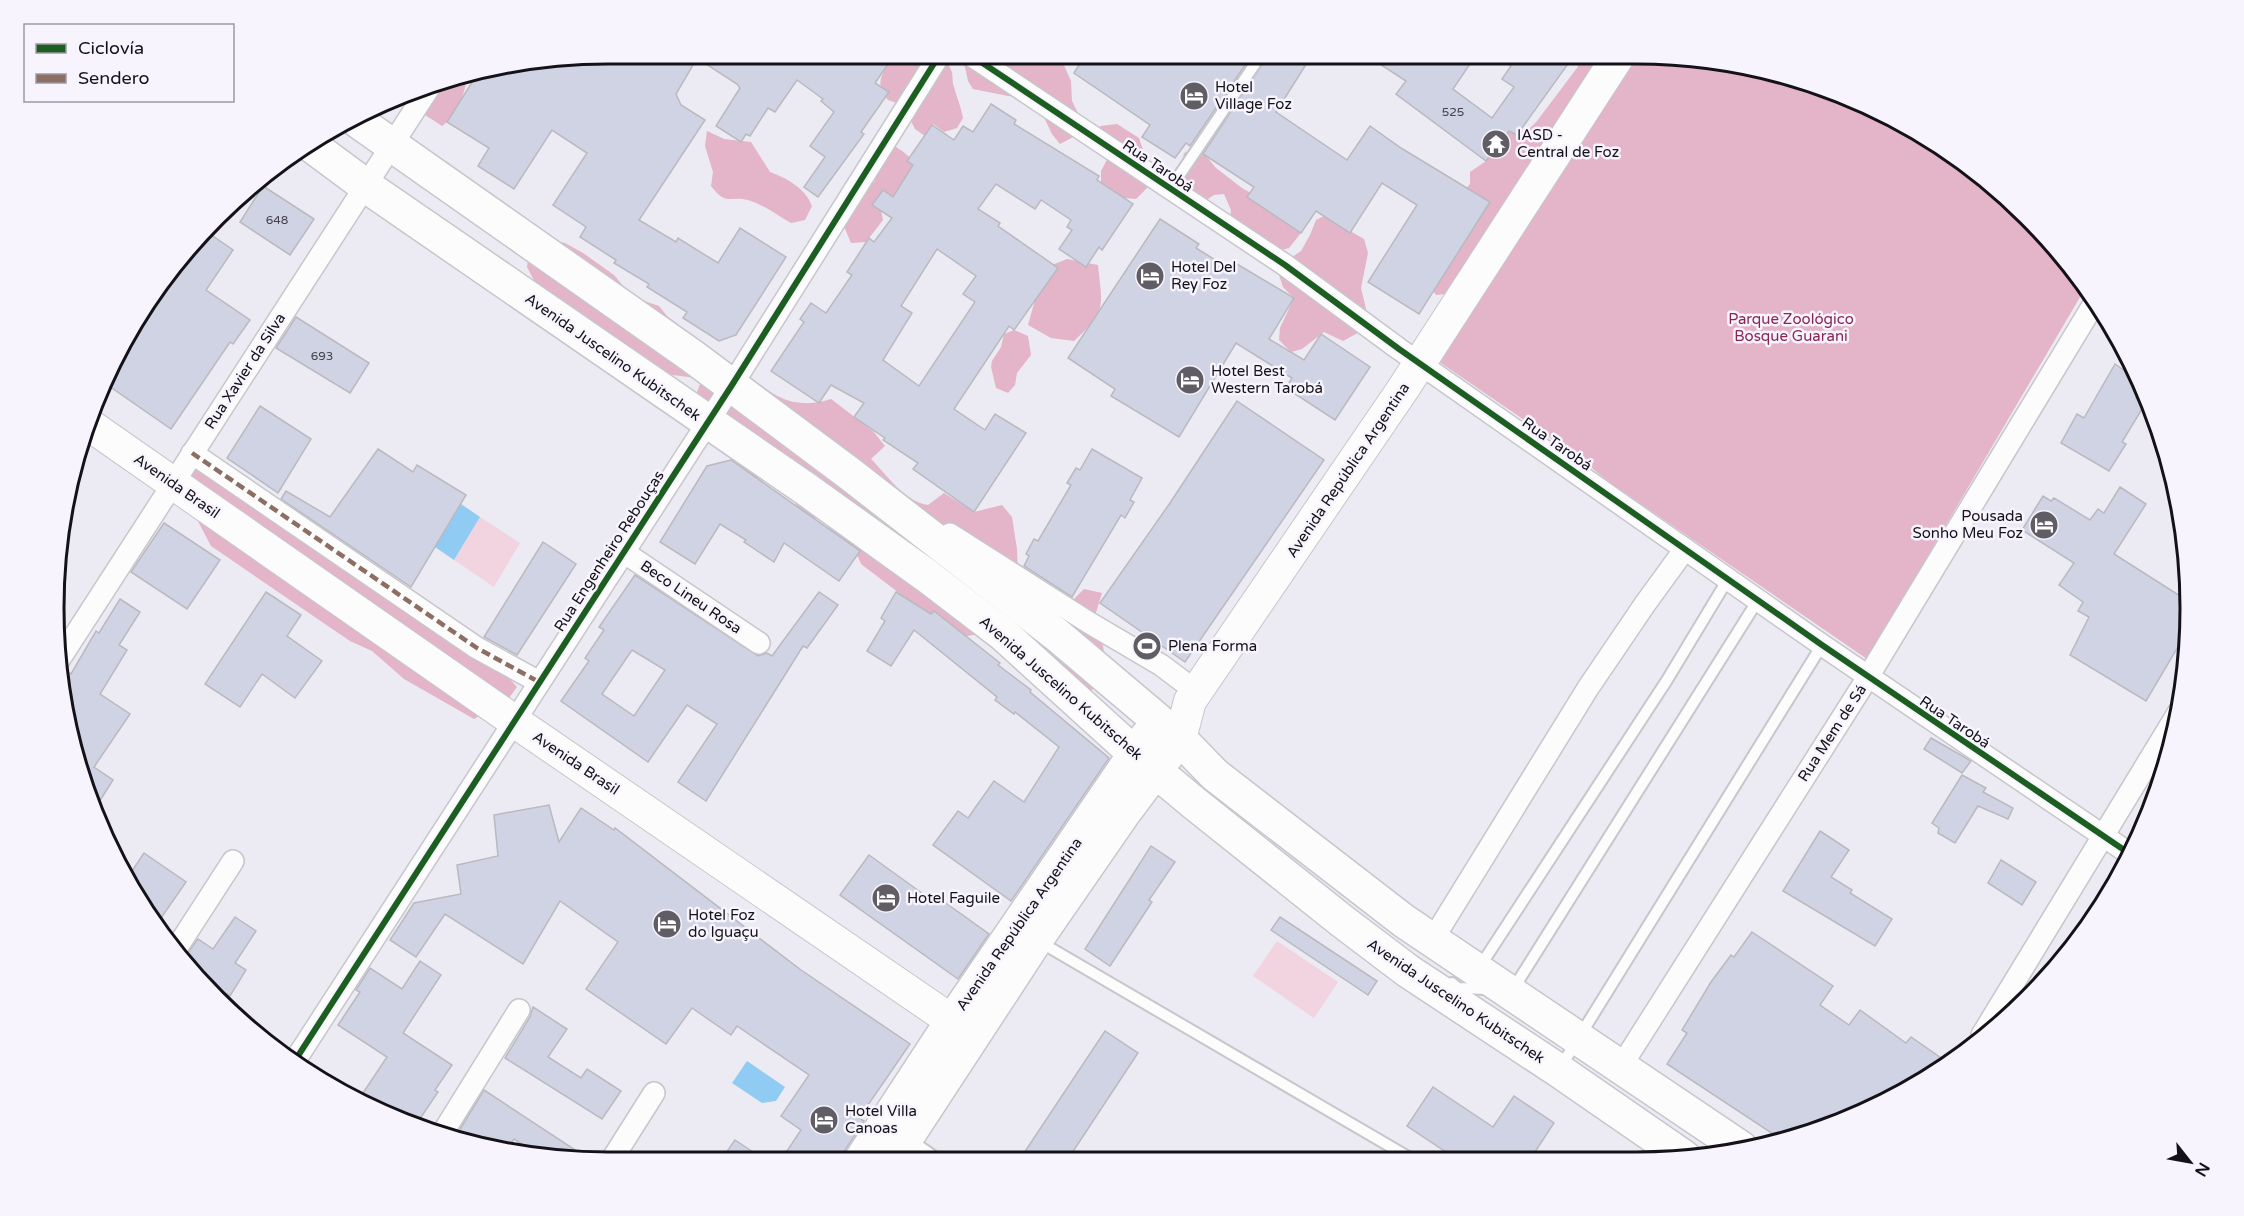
<svg xmlns="http://www.w3.org/2000/svg" width="2244" height="1216" font-family="'Varela Round',sans-serif">
<style>
.green{fill:#f2d3e0}
.forest{fill:#e4b4c9}
.water{fill:#90cbf3}
.building{fill:#cfd3e3;stroke:#b9b9bf;stroke-width:1.5;fill-rule:evenodd}
.lines{fill:none;stroke-linecap:round;stroke-linejoin:round}
.lane-casing{stroke:#c7c6cc;stroke-width:14}
.street-casing{stroke:#c7c6cc;stroke-width:24}
.secondary-casing{stroke:#c7c6cc;stroke-width:34}
.primary-casing{stroke:#c7c6cc;stroke-width:36}
.lane{stroke:#fcfcfd;stroke-width:10}
.street{stroke:#fcfcfd;stroke-width:21}
.secondary{stroke:#fcfcfd;stroke-width:32}
.primary{stroke:#fcfcfd;stroke-width:33}
.quiet{stroke:#8d6e63;stroke-width:4.5;stroke-dasharray:9 4.5;stroke-linecap:butt}
.cycleway-casing{stroke:#f7f4fe;stroke-width:10}
.cycleway{stroke:#1b5e20;stroke-width:6}
.labels{text-anchor:middle;dominant-baseline:central;stroke-width:5;stroke-linejoin:round;paint-order:stroke}
.number-label{font-size:12px;fill:#43424b}
.poi-label{font-size:15px;fill:#141218;stroke:#f7f4fe;text-anchor:start}
.street-label{font-size:15px;fill:#141218;stroke:#f7f4fe}
.park-label{font-size:15px;fill:#8a2453;stroke:#f7f4fe}
.rim{fill:none;stroke:#141218;stroke-width:3}
</style>
<rect width="100%" height="100%" fill="#eceaf2"/>
<!-- green -->
<g class="green">
<path d="M480,517L520,543L494,587L454,560Z"/>
<path d="M1277,941L1338,982L1314,1018L1253,976Z"/>
</g>
<!-- forest -->
<g class="forest">
<path d="M899,54C917,54 947,50 952,73C953,77 952,82 954,87C957,98 961,107 963,118L957,128L944,132L933,124L925,136L915,129L903,105L888,100C886,97 882,92 881,87C878,75 890,61 899,54Z"/>
<path d="M956,54H1059L1071,81L1072,101L1079,115L1075,136L1060,144L1052,134L1038,105L1024,95L1008,96L973,89L968,81L965,67Z"/>
<path d="M1576,55H1672L1780,73L1913,128L2001,191L2075,270L2086,287L1867,659L1609,482L1581,459L1435,359L1464,292L1436,295L1422,274L1456,200L1470,184V172L1486,161L1509,131L1528,130L1537,121L1577,68L1580,60Z"/>
<path d="M467,77C465,94 456,116 442,126L422,113L430,84Z"/>
<path d="M1117,124L1139,138L1150,171L1149,186L1136,199L1124,198L1101,183V171L1108,158L1100,126Z"/>
<path d="M707,131L724,139L751,142L770,172C787,178 806,189 812,206L805,220L791,223C777,215 764,205 748,200C729,195 727,207 711,186L713,172L705,146Z"/>
<path d="M891,144C908,154 919,162 920,182L881,210L883,220L866,242L851,243L843,224L866,183L875,182L869,171Z"/>
<path d="M1199,147L1216,168L1242,188L1298,220L1301,233L1289,248L1274,252L1229,225L1231,210L1224,194L1214,195L1202,203C1182,184 1179,182 1184,153Z"/>
<path d="M1324,216L1364,239L1368,253L1361,288L1367,313V328L1343,341L1324,332L1302,349L1291,352L1279,340L1280,328L1294,298L1283,287L1279,275L1288,260L1301,251L1310,235L1316,220Z"/>
<path d="M545,239L565,243L583,253L614,275L624,287L644,301L659,306L667,316L695,337L706,364L696,378L657,373L539,290L527,267L530,245Z"/>
<path d="M1067,259L1098,265C1102,306 1108,310 1074,341L1051,338L1028,325L1035,300L1052,265Z"/>
<path d="M1014,330L1028,336L1031,355L1017,373L1015,385L1008,393L996,388L991,367L992,361L1001,347L1004,334Z"/>
<path d="M740,369C771,393 789,412 831,399L873,431L885,446L871,459C887,475 905,502 928,505L944,493L974,512L1002,505L1012,517L1017,549L1018,576L1068,605L1084,589L1102,593L1094,619L1100,624L1107,675L1091,691L1070,690L987,633L960,637L906,612L899,593L861,564L856,552L820,520L801,514L792,496L779,480L733,476L729,463L736,449L704,413L697,392L702,379Z"/>
<path d="M194,455L498,666L517,687L509,698L474,719L404,679L372,651L350,641L325,624L211,546L177,481Z"/>
</g>
<!-- water -->
<g class="water">
<path d="M461,504L480,517L454,560L435,547Z"/>
<path d="M747,1061L785,1087L776,1101L762,1103L732,1083Z"/>
</g>
<!-- building -->
<g class="building">
<path d="M608,54H895L875,83L889,92L861,132L864,134L818,197L804,187L825,157L810,146L834,112L821,101L823,99L797,80L775,112L768,108L750,136L746,134L741,142L716,126L740,88L737,84L697,58L676,94L681,105L705,120L639,220L676,242L678,238L718,263L740,228L786,257L736,335L719,341L683,318L687,312L647,287L649,284L614,263L616,260L580,237L586,227L553,205L587,153L552,130L514,189L478,166L489,148L447,122L476,76Z"/>
<path d="M1085,55H1252L1190,146L1186,143L1175,158L1142,137L1150,125L1074,73Z"/>
<path d="M1268,55H1312L1276,112L1347,160L1370,126L1401,148L1490,202L1419,314L1368,282L1417,205L1382,183L1350,233L1316,211L1301,233L1247,197L1254,187L1203,154Z"/>
<path d="M1366,55H1476L1453,89L1492,118L1514,87L1502,79L1511,66L1496,55H1556L1568,64L1517,135L1509,131L1486,161L1396,94L1406,81Z"/>
<path d="M991,104L1016,120L1014,124L1099,176L1097,180L1133,204L1102,250L1099,247L1086,267L1059,249L1072,230L1067,227L1071,220L1041,200L1035,209L996,184L978,209L1000,223L998,226L1058,268L1014,330L1009,326L954,409L985,430L995,414L1026,433L974,512L913,469L918,463L883,440L885,438L854,417L864,403L831,385L819,403L771,371L804,322L800,319L811,303L826,313L852,275L847,272L869,238L874,242L892,218L872,205L883,190L893,197L913,165L907,161L932,125L954,140L963,126L973,132ZM937,249L976,276L963,294L975,302L919,386L883,360L912,313L901,306Z"/>
<path d="M263,186L314,219L290,255L240,222Z"/>
<path d="M1160,219L1199,244L1196,248L1233,271L1237,264L1294,298L1269,339L1304,360L1321,334L1370,367L1335,420L1286,388L1292,378L1236,343L1179,437L1111,396L1115,389L1068,358Z"/>
<path d="M210,234L233,250L206,290L250,320L233,344L230,342L171,429L109,386L147,301Z"/>
<path d="M296,317L369,363L350,393L276,348Z"/>
<path d="M2115,364L2125,371L2128,368L2137,374L2142,388L2136,398L2145,404L2122,442L2126,444L2109,471L2061,443L2077,414L2084,418Z"/>
<path d="M1237,401L1324,460L1185,662L1100,603L1170,503Z"/>
<path d="M260,406L311,439L278,493L227,458Z"/>
<path d="M378,449L413,472L417,465L466,495L411,587L281,499L286,491L330,517Z"/>
<path d="M1092,449L1142,478L1130,500L1134,502L1125,518L1121,515L1072,597L1024,566L1029,556L1026,554L1034,539L1038,541L1071,485L1067,483L1076,468L1080,470Z"/>
<path d="M731,460L860,551L839,581L784,543L774,562L744,542L746,540L720,524L695,564L660,542L707,466Z"/>
<path d="M2120,487L2146,504L2114,554L2188,601L2187,618L2179,631L2185,635L2146,701L2070,655L2089,617L2078,611L2083,602L2059,585L2074,563L2022,530L2043,496L2051,501L2054,498L2090,520L2098,509L2104,513Z"/>
<path d="M164,523L220,560L187,609L131,572Z"/>
<path d="M543,542L576,564L517,655L484,637Z"/>
<path d="M635,575L758,656L767,653L772,656L819,592L838,605L807,648L803,646L706,801L678,782L717,724L687,705L648,762L561,701L589,661L585,658L604,630L599,627ZM632,650L665,670L634,716L602,694Z"/>
<path d="M266,592L301,615L287,636L322,661L295,698L262,674L240,707L205,684Z"/>
<path d="M896,592L931,614L934,611L1000,663L998,665L1031,690L1030,692L1109,758L1011,901L933,845L958,811L968,818L994,781L1024,802L1059,747L1015,712L1014,714L995,700L997,697L914,630L891,666L867,651L885,621L881,618Z"/>
<path d="M120,599L140,612L119,645L127,650L100,694L130,714L94,767L113,780L94,810L62,672L66,671L71,674L96,631L99,633Z"/>
<path d="M1931,738L1971,761L1962,773L1924,749Z"/>
<path d="M1962,775L1986,788L1983,792L2013,808L2008,819L1978,806L1955,843L1938,833L1939,828L1932,823Z"/>
<path d="M549,805L559,842L581,808L614,830L615,828L801,970L910,1044L859,1118L864,1121L845,1150L841,1160H781L801,1130L781,1116L809,1075L737,1026L731,1035L692,1008L666,1044L586,989L618,942L560,901L523,964L445,914L416,957L390,940L414,903L461,894L457,865L498,856L494,815Z"/>
<path d="M1820,831L1849,850L1831,877L1852,890L1850,893L1892,919L1875,946L1783,891Z"/>
<path d="M1151,846L1175,862L1149,900L1152,902L1110,966L1085,949Z"/>
<path d="M144,853L186,882L159,921L130,874Z"/>
<path d="M869,855L933,901L936,896L989,934L958,979L840,895Z"/>
<path d="M2001,860L2036,882L2022,905L1988,883Z"/>
<path d="M235,917L256,931L235,963L246,970L230,996L189,970L183,959L198,939L213,949Z"/>
<path d="M1280,917L1377,981L1368,995L1271,930Z"/>
<path d="M1752,932L1833,986L1820,1005L1849,1025L1860,1010L1906,1043L1911,1037L1941,1058L1929,1076L1848,1120L1779,1138L1667,1064L1687,1033L1682,1030L1711,982L1731,955L1734,957Z"/>
<path d="M420,961L441,975L403,1033L452,1065L435,1090L438,1092L417,1123L359,1099L387,1057L338,1025L360,992L356,990L370,968L402,989Z"/>
<path d="M533,1007L567,1029L548,1057L581,1078L587,1069L621,1091L602,1119L505,1058L530,1017Z"/>
<path d="M1105,1031L1138,1053L1068,1159H1020Z"/>
<path d="M1433,1087L1493,1127L1514,1096L1554,1123L1531,1158H1455L1407,1126Z"/>
<path d="M484,1090L592,1161H572L539,1155L514,1139L506,1150L464,1143L454,1139Z"/>
<path d="M735,1140L765,1160H721Z"/>
</g>
<g class="lines">
<!-- lane casing -->
<g class="lane-casing">
<g id="lane">
<path d="M1170,189L1261,55"/>
<path d="M1040,942L1410,1158"/>
<path d="M1479,968L1667,680L1728,579"/>
<path d="M1452,983L1458,988L1486,989"/>
<path d="M1512,991L1758,600"/>
<path d="M1560,1068L1822,645"/>
<path d="M909,1139L939,1160"/>
</g>
</g>
<!-- street casing -->
<g class="street-casing">
<g id="street">
<path d="M969,54L1285,265L1399,349L1822,645L2130,854"/>
<path d="M192,453L477,648L539,682"/>
<path d="M950,534L1088,622L1161,665L1197,692"/>
<path d="M622,551L759,643"/>
<path d="M59,660L432,83"/>
<path d="M1433,939L1588,688L1645,604L1685,549"/>
<path d="M176,949L233,861"/>
<path d="M1982,1035L2178,713"/>
<path d="M296,1059L732,385L940,54"/>
<path d="M1620,1068L1868,677L2095,302"/>
<path d="M442,1134L519,1010"/>
<path d="M611,1161L654,1093"/>
</g>
</g>
<!-- secondary casing -->
<g class="secondary-casing">
<g id="secondary">
<path d="M91,426L514,721L952,1021L974,1034"/>
<path d="M1180,739L1190,701L1403,389L1619,55"/>
</g>
</g>
<!-- primary casing -->
<g class="primary-casing">
<g id="primary">
<path d="M359,122L692,356L850,474L1057,635L1180,739L1215,775L1404,921L1741,1148"/>
<path d="M312,146L366,186L806,489L927,576L1004,635L1134,753L1194,803L1342,921L1408,971L1558,1070L1684,1157"/>
<path d="M861,1160L952,1021L1147,736"/>
<path d="M892,1160L1036,940L1123,814L1168,754"/>
</g>
</g>
<!-- lane -->
<use href="#lane" class="lane"/>
<!-- street -->
<use href="#street" class="street"/>
<!-- secondary -->
<use href="#secondary" class="secondary"/>
<!-- primary -->
<use href="#primary" class="primary"/>
<!-- quiet -->
<path class="quiet" d="M192,453L477,648L539,682"/>
<!-- cycleway casing -->
<g class="cycleway-casing">
<g id="cycleway">
<path d="M969,54L1285,265L1399,349L1822,645L2130,854"/>
<path d="M296,1059L732,385L940,54"/>
</g>
</g>
<!-- cycleway -->
<use href="#cycleway" class="cycleway"/>
</g>
<!-- icons -->
<defs>
<g id="hotel-disc" transform="scale(1.5)"><circle r="9.5" fill="#605e64" stroke="#f7f4fe"/><path d="M-6-4.5h1.5V1H6V5H4.5V3h-9V5H-6ZM-4 0a1.8 1.8 0 1 1 3.6 0ZM.5 0V-2.5h3Q6-2.5 6 0Z" fill="#fff"/></g>
<g id="temple-disc" transform="scale(1.5)"><circle r="9.5" fill="#605e64" stroke="#f7f4fe"/><path d="M0-6L5-2H3V0L6.5 2.5H4V6H1.5V3h-3V6H-4V2.5H-6.5L-3 0V-2H-5Z" fill="#fff"/></g>
<g id="stadium-disc" transform="scale(1.5)"><circle r="9.5" fill="#605e64" stroke="#f7f4fe"/><path d="M0-5a6.5 5 0 1 0 0 10a6.5 5 0 1 0 0-10ZM-3.5-1.8h7v3.6h-7Z" fill="#fff"/></g>
</defs>
<g fill-rule="evenodd">
<use href="#hotel-disc" x="1194" y="96"/>
<use href="#temple-disc" x="1496" y="144"/>
<use href="#hotel-disc" x="1150" y="276"/>
<use href="#hotel-disc" x="1190" y="380"/>
<use href="#hotel-disc" x="2044" y="525"/>
<use href="#stadium-disc" x="1147" y="646"/>
<use href="#hotel-disc" x="886" y="898"/>
<use href="#hotel-disc" x="667" y="924"/>
<use href="#hotel-disc" x="824" y="1120"/>
</g>
<g class="labels">
<!-- number labels -->
<g class="number-label">
<text x="1453" y="112">525</text>
<text x="277" y="220">648</text>
<text x="322" y="356">693</text>
</g>
<!-- poi labels -->
<g class="poi-label">
<text x="1215" y="87">Hotel<tspan x="1215" dy="17">Village Foz</tspan></text>
<text x="1517" y="135">IASD -<tspan x="1517" dy="17">Central de Foz</tspan></text>
<text x="1171" y="267">Hotel Del<tspan x="1171" dy="17">Rey Foz</tspan></text>
<text x="1211" y="371">Hotel Best<tspan x="1211" dy="17">Western Tarobá</tspan></text>
<text x="2023" y="516" text-anchor="end">Pousada<tspan x="2023" dy="17">Sonho Meu Foz</tspan></text>
<text x="1168" y="646">Plena Forma</text>
<text x="907" y="898">Hotel Faguile</text>
<text x="688" y="915">Hotel Foz<tspan x="688" dy="17">do Iguaçu</tspan></text>
<text x="845" y="1111">Hotel Villa<tspan x="845" dy="17">Canoas</tspan></text>
</g>
<!-- street labels -->
<g class="street-label">
<text transform="translate(1158 166) rotate(34)">Rua Tarobá</text>
<text transform="translate(613 357) rotate(35)">Avenida Juscelino Kubitschek</text>
<text transform="translate(245 371) rotate(-57)">Rua Xavier da Silva</text>
<text transform="translate(1557 444) rotate(35)">Rua Tarobá</text>
<text transform="translate(1348 470) rotate(-56)">Avenida República Argentina</text>
<text transform="translate(177 486) rotate(35)">Avenida Brasil</text>
<text transform="translate(609 551) rotate(-57)">Rua Engenheiro Rebouças</text>
<text transform="translate(691 597) rotate(34)">Beco Lineu Rosa</text>
<text transform="translate(1061 688) rotate(41)">Avenida Juscelino Kubitschek</text>
<text transform="translate(1955 722) rotate(34)">Rua Tarobá</text>
<text transform="translate(1832 733) rotate(-57)">Rua Mem de Sá</text>
<text transform="translate(576 763) rotate(34)">Avenida Brasil</text>
<text transform="translate(1019 924) rotate(-55)">Avenida República Argentina</text>
<text transform="translate(1456 1001) rotate(34)">Avenida Juscelino Kubitschek</text>
</g>
<!-- park labels -->
<g class="park-label">
<text x="1791" y="319">Parque Zoológico<tspan x="1791" dy="17">Bosque Guarani</tspan></text>
</g>
</g>
<!-- crop -->
<path d="M0 0H2244V1216H0ZM608 64H1636A544 544 0 0 1 2180 608V608A544 544 0 0 1 1636 1152H608A544 544 0 0 1 64 608V608A544 544 0 0 1 608 64Z" fill="#f7f4fe" fill-rule="evenodd"/>
<path class="rim" d="M608 64H1636A544 544 0 0 1 2180 608V608A544 544 0 0 1 1636 1152H608A544 544 0 0 1 64 608V608A544 544 0 0 1 608 64Z"/>
<!-- legend -->
<rect x="24" y="24" width="210" height="78" fill="#f7f4fe" stroke="#9c9aa2" stroke-width="1.5"/>
<rect x="36" y="44" width="30" height="9" fill="#1b5e20" stroke="#9c9aa2" stroke-width="1.5"/>
<text x="78" y="54" font-size="18" fill="#141218">Ciclovía</text>
<rect x="36" y="74" width="30" height="9" fill="#8d6e63" stroke="#9c9aa2" stroke-width="1.5"/>
<text x="78" y="84" font-size="18" fill="#141218">Sendero</text>
<!-- north arrow -->
<g transform="translate(2190 1162) rotate(121)" stroke="#f7f4fe" stroke-width="4.5" paint-order="stroke">
<path d="M0-4.5L10 22L0 15L-10 22Z" fill="#141218"/>
<text y="-9" font-size="16" font-weight="bold" text-anchor="middle" fill="#141218">N</text>
</g>
</svg>
